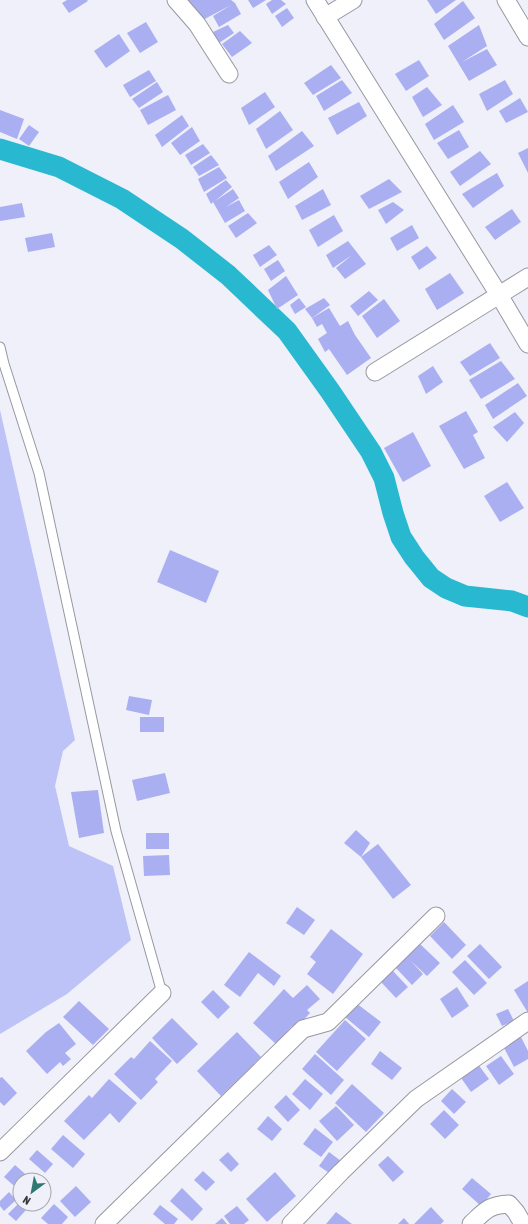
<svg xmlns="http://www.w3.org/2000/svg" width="528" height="1224" font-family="'Asap Condensed',sans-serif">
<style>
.green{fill:#bdc2f7}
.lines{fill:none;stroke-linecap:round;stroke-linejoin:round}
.canal{stroke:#28b9d1;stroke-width:21}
.building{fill:#aaaff1}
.lane-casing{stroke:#9798a0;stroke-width:11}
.street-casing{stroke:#9798a0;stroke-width:19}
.lane{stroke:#fff;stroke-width:9}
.street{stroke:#fff;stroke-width:17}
</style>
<rect width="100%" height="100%" fill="#eff0f9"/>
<!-- green -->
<path class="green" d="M0,410L75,740L63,751L55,786L69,846L113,866L131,940L67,994L0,1034Z"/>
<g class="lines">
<!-- canal -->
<path class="canal" d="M0,149L59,167L122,199L182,239L228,275L287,331L330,391L371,452L384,478L393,513L401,537L414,557L431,578L446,588L465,596L512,601L528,607"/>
</g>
<!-- building -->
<g class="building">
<path d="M67,0H87L88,1L69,13L62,3Z"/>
<path d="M187,0H231L235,3L241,14L219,27L213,16L231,5L199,22Z"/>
<path d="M248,0H266L253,8Z"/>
<path d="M272,0H281L286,4L272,14L266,4Z"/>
<path d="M427,0H456L436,14Z"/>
<path d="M463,1L475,18L444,40L434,24Z"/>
<path d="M287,8L294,18L282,27L275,16Z"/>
<path d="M146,22L158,42L140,53L127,33Z"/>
<path d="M228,25L234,33L219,43L213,32Z"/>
<path d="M479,25L487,46L462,62L487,49L497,65L469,81L448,46Z"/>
<path d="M240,31L252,43L232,57L222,44Z"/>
<path d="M119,34L130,51L106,68L94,51Z"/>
<path d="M419,60L429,76L406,91L395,74Z"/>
<path d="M331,65L341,78L313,95L304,83Z"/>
<path d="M149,70L156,81L130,97L123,85Z"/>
<path d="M342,80L352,93L324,111L316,96Z"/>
<path d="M505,80L513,94L487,111L479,94Z"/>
<path d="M157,82L163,92L139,108L132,99Z"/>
<path d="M427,87L442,105L423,117L412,97Z"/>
<path d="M265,92L275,107L249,125L241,108Z"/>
<path d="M168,95L176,110L148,125L140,110Z"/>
<path d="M520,98L528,112L506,123L499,111Z"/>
<path d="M359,102L367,116L337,135L328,118Z"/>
<path d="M453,105L464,122L434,140L425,124Z"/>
<path d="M0,110L24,119L17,139L0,132Z"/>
<path d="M280,111L293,130L266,149L256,129Z"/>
<path d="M182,115L189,126L162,147L155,135Z"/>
<path d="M29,125L39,132L29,146L19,139Z"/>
<path d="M192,127L200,141L180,155L171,143Z"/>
<path d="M459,130L469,147L448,159L437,143Z"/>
<path d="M302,131L314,146L276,171L268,156Z"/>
<path d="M203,144L210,153L191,165L185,155Z"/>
<path d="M528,148V173L518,153Z"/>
<path d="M480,151L491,164L460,186L450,172Z"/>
<path d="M211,155L219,165L199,176L193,167Z"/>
<path d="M309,162L318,177L288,199L279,182Z"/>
<path d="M219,167L227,178L204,192L198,179Z"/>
<path d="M497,173L504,186L473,208L462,194Z"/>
<path d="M389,179L402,192L369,209L360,196Z"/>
<path d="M226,180L232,187L215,201L233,189L239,198L226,207L239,200L245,211L225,223L213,202L211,204L206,194Z"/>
<path d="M323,189L331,205L302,220L295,206Z"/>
<path d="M393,202L404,210L386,224L378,210Z"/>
<path d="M22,203L25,217L0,221V207Z"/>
<path d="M512,209L521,222L495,240L485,227Z"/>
<path d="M248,213L257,223L236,238L228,226Z"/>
<path d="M334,215L343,231L318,247L309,230Z"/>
<path d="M412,225L419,238L397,251L390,238Z"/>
<path d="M52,233L55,247L28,252L25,238Z"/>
<path d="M348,241L366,264L345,279L336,268L352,255L333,268L326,255Z"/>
<path d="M269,245L277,255L260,267L253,255Z"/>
<path d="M427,246L437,258L419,270L411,257Z"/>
<path d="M278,260L285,271L271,281L264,269Z"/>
<path d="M450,273L464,293L437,310L425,289Z"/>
<path d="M286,276L298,295L277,309L268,290Z"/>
<path d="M369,291L378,300L358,316L350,306Z"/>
<path d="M299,298L306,307L295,314L290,305Z"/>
<path d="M324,298L330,305L312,318L305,309Z"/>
<path d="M384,299L400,321L377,338L362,316Z"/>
<path d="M329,308L340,326L348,321L355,335L371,358L347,375L329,349L325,352L318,339L327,333L322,324L317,327L312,318Z"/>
<path d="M490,343L500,358L470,376L460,362Z"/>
<path d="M501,361L515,379L481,399L469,380Z"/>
<path d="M433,366L443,382L426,394L418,376Z"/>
<path d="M518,383L527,396L493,419L485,405Z"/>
<path d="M466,411L478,432L473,435L485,458L464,469L439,426Z"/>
<path d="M515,412L524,423L507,442L493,427Z"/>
<path d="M413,432L431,466L403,482L384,448Z"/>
<path d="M507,482L524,508L500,522L484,496Z"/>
<path d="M170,550L219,571L206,603L157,582Z"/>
<path d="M129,696L152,700L149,715L126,710Z"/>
<rect x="140" y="717" width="24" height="15"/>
<path d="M165,773L170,793L137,801L132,780Z"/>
<path d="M98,790L104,833L79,838L71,792Z"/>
<path d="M356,830L370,843L361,857L344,843Z"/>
<rect x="146" y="833" width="23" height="16"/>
<path d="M378,844L411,885L393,899L361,857Z"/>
<path d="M169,855L170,875L144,876L143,856Z"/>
<path d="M297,907L315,920L304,935L286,923Z"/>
<path d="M444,922L466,945L452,959L430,936Z"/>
<path d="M331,929L363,954L333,994L307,974L316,962L310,957Z"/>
<path d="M420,944L440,963L427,976L411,961L423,974L412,985L396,968Z"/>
<path d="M480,944L502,967L489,979L467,956Z"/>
<path d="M249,952L281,976L274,986L258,973L240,997L224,985Z"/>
<path d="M465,960L487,983L474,995L452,972Z"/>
<path d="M393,971L408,987L396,998L381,982Z"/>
<path d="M528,981V1013L514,990Z"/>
<path d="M307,985L320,999L307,1010L310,1013L295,1029L292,1026L276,1044L253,1023L284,989L293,998Z"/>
<path d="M457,987L469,1006L452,1018L440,999Z"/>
<path d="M213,990L230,1007L218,1019L201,1002Z"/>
<path d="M79,1001L109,1029L93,1045L63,1017Z"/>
<path d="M356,1003L381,1022L369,1037L345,1017Z"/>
<path d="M508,1009L514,1021L502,1026L496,1014Z"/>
<path d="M172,1018L198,1044L177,1064L152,1038Z"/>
<path d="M345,1020L366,1039L337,1071L316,1052Z"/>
<path d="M59,1023L76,1044L65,1053L71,1059L63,1066L60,1062L47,1074L26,1051L46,1032Z"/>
<path d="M237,1032L261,1057L221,1096L197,1071Z"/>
<path d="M521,1037L528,1051V1059L514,1067L503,1046Z"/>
<path d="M150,1041L172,1061L155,1079L158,1082L141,1100L114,1074L131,1057L134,1059Z"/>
<path d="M380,1051L402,1068L392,1080L371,1064Z"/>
<path d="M315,1054L344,1080L331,1095L302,1069Z"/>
<path d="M501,1056L514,1074L499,1085L486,1066Z"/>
<path d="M477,1063L489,1079L471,1092L459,1075Z"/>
<path d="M2,1077L17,1093L4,1106L0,1102V1078Z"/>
<path d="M109,1079L137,1103L119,1123L110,1113L84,1140L64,1121L89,1095L92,1098Z"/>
<path d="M305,1079L323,1094L310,1110L292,1094Z"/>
<path d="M352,1084L384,1113L366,1132L335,1103Z"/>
<path d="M452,1089L466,1102L454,1114L441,1101Z"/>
<path d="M286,1095L300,1110L288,1122L274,1107Z"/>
<path d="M336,1106L354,1125L337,1141L319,1121Z"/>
<path d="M444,1110L459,1125L445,1139L430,1124Z"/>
<path d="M268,1116L282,1129L272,1141L257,1129Z"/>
<path d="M315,1128L333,1142L321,1157L303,1144Z"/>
<path d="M63,1135L85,1154L73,1168L51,1149Z"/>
<path d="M37,1150L53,1164L45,1173L29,1159Z"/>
<path d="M228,1152L239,1164L231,1172L219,1160Z"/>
<path d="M329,1152L341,1161L332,1175L319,1166Z"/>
<path d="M388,1156L404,1172L393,1182L378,1165Z"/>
<path d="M15,1165L32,1180H20V1191L4,1177Z"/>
<path d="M203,1171L215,1182L206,1191L194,1180Z"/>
<path d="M275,1172L296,1196L267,1222L246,1199Z"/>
<path d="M472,1178L491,1194L481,1206L462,1189Z"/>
<path d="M76,1186L91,1202L75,1217L60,1201Z"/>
<path d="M182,1188L203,1209L192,1221L170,1201Z"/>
<path d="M9,1192L16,1200L4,1211L0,1206V1201Z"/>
<path d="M19,1203L26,1210L16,1221L8,1214Z"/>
<path d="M54,1204L68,1217L62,1224H48L41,1218Z"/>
<path d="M160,1205L178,1219L174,1224H165L153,1214Z"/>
<path d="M237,1206L249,1220L244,1224H230L224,1216Z"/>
<path d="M431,1207L444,1221L441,1224H414Z"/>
<path d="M336,1212L352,1224H326Z"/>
<path d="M222,1218L227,1224H215Z"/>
<path d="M404,1218L409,1224H398Z"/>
</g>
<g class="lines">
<!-- lane casing -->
<g class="lane-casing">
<path id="lane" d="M0,347L4,364L39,473L116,831L162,993"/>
</g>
<!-- street casing -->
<g class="street-casing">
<g id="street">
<path d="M176,0L197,24L229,74"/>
<path d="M315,0L499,295L528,344"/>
<path d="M506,0L528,37"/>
<path d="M325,17L353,0"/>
<path d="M375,372L528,277"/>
<path d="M0,1152L162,993"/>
<path d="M104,1224L303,1029L328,1022L436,916"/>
<path d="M291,1224L341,1172L416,1099L528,1021"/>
<path d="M471,1224C485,1211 488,1205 509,1204L516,1212L523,1224"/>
</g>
</g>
<!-- lane -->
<use href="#lane" class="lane"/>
<!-- street -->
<use href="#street" class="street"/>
</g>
<!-- north arrow -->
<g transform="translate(32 1192) rotate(212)"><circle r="19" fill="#eff0f9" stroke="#a5a6ac"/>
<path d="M0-3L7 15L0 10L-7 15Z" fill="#2f7772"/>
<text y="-6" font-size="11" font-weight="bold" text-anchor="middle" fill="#353639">N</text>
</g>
</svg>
